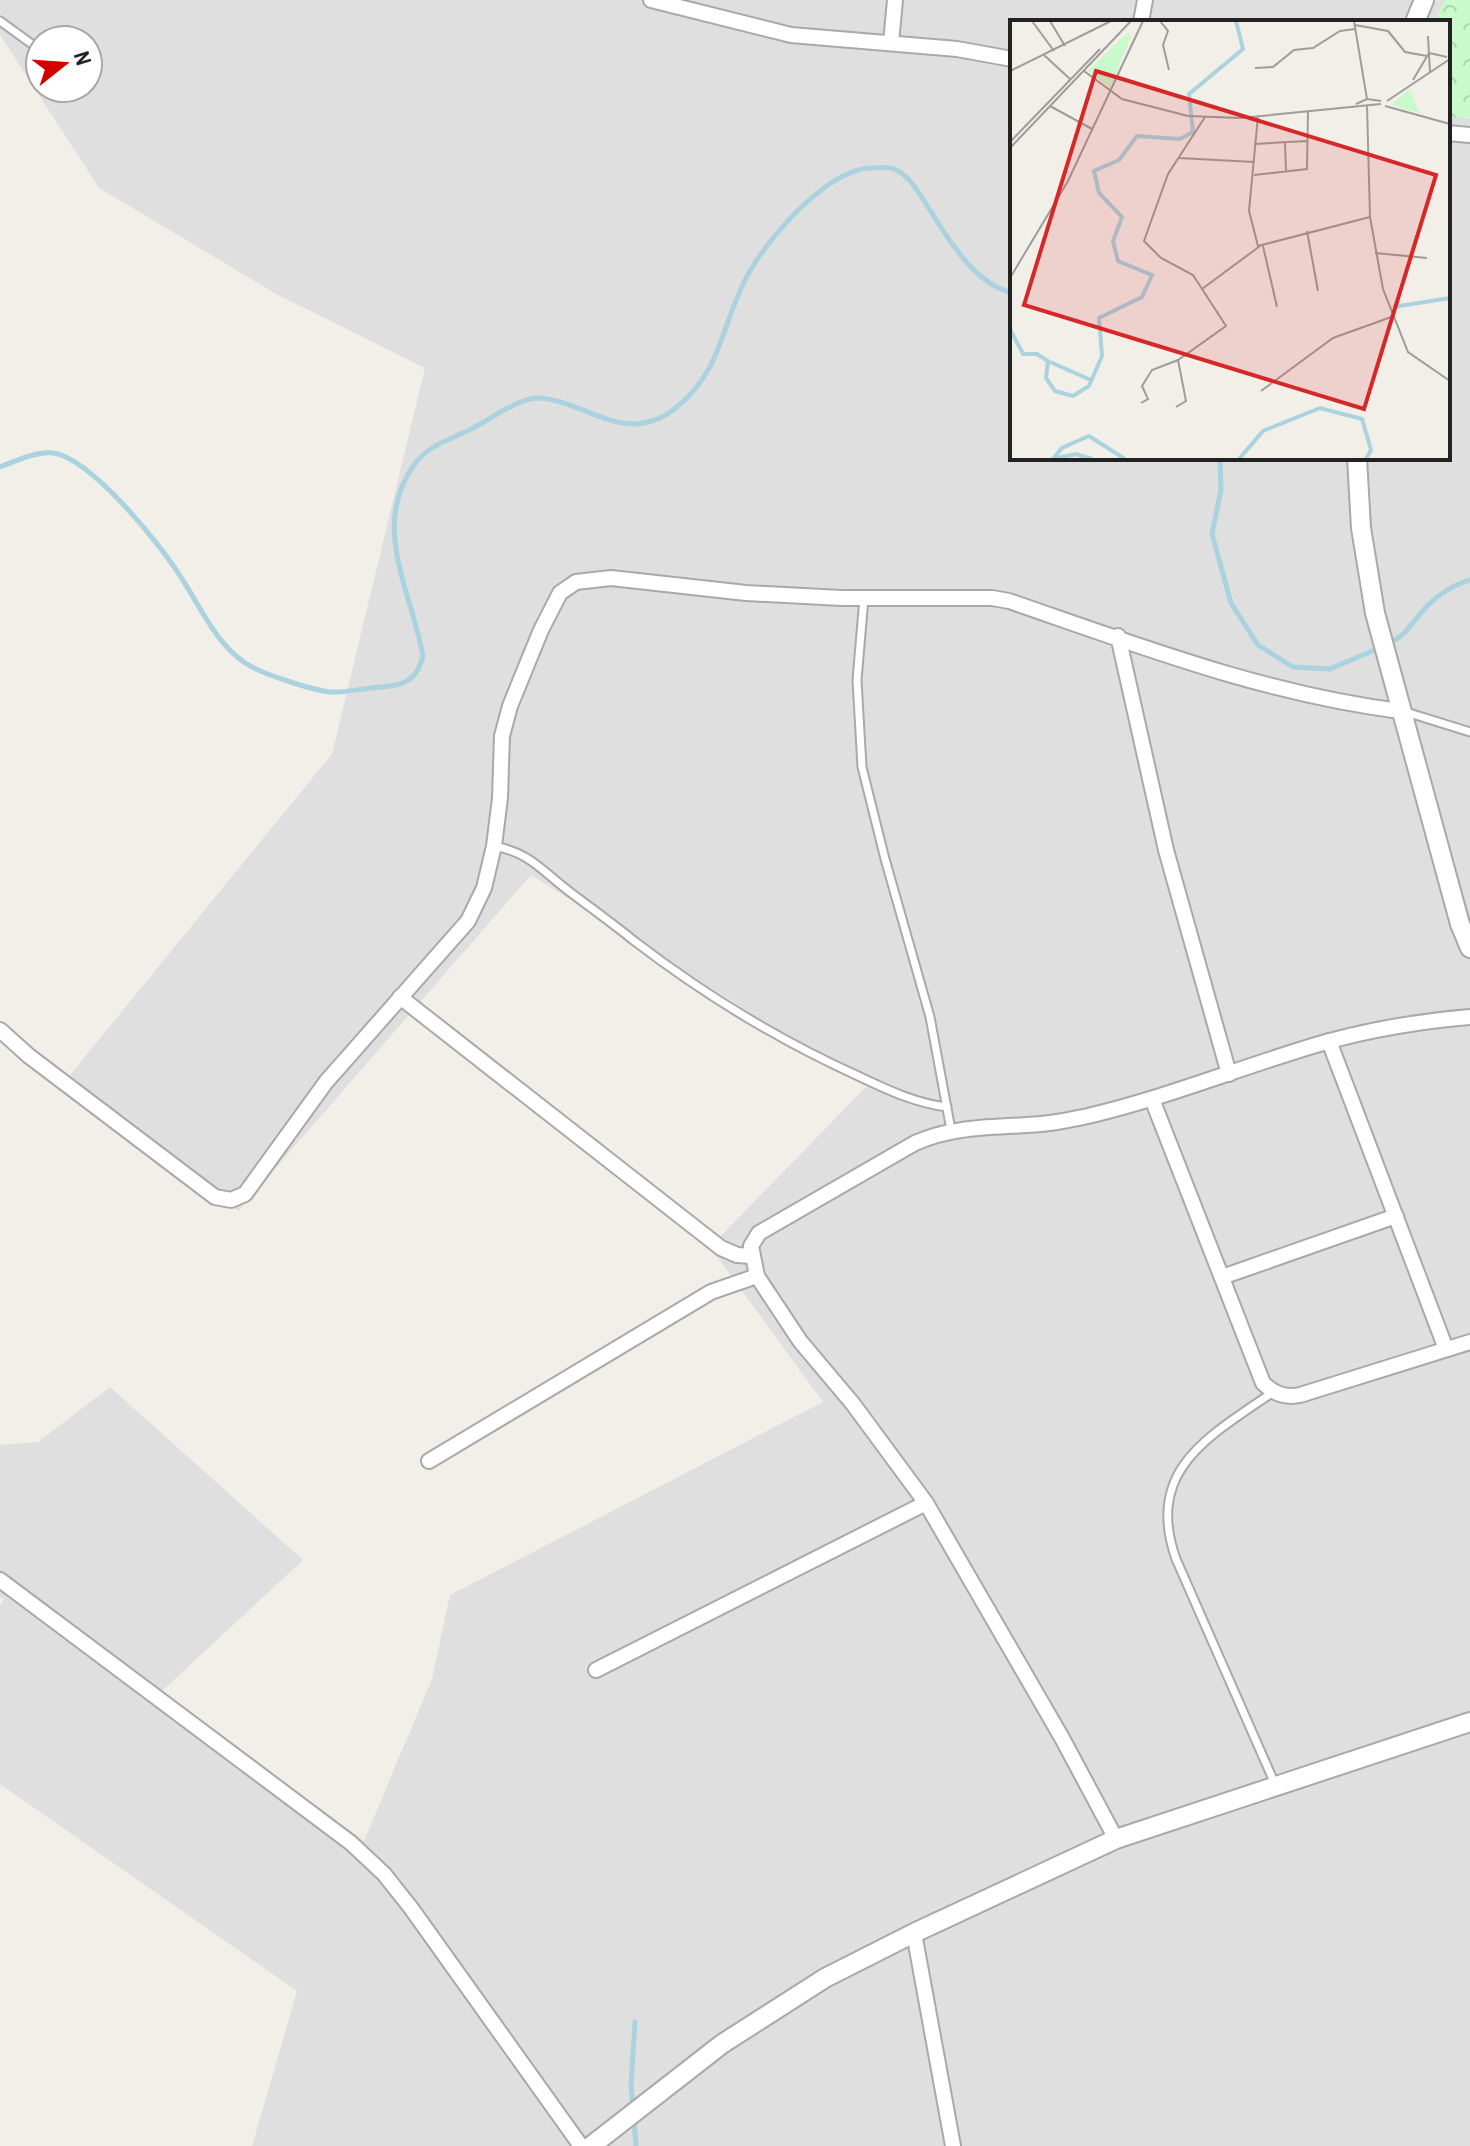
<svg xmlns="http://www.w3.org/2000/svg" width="1470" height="2146" font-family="'Archivo Narrow',sans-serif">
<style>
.residential{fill:#e0dfdf;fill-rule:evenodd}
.park{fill:url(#park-crowns)}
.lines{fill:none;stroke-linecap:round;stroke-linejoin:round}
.stream{stroke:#aad3df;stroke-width:5}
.service-casing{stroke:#a9a9a9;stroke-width:11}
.minor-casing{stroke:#a9a9a9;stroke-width:18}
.tertiary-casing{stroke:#a9a9a9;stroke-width:22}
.service{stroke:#fff;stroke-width:7}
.minor{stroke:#fff;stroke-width:14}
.tertiary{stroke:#fff;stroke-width:18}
.inset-river{fill:none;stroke:#aad3df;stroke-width:4}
.inset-road{fill:none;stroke:#9f9d99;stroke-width:2}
.view{fill:#d62828;fill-opacity:0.15;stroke:#d62828;stroke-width:4}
.inset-edge{fill:none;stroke:#222;stroke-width:4}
</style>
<defs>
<pattern id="park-crowns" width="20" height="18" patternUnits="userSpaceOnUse" patternTransform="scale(2)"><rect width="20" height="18" fill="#c8facc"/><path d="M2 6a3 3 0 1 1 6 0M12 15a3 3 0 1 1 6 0" fill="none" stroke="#acd6af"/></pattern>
</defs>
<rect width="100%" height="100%" fill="#f2efe9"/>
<!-- residential -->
<path class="residential" d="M0,0H1470V2146H252L297,1991L0,1784V1606L4,1599L0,1596V1445L38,1442L110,1387L303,1560L162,1691L364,1841L432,1679L450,1595L823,1402L710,1247L867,1086L531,875L238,1211L70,1075L332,754L425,368L276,294L99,188L0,35ZM1012,22H1448V458H1012ZM40,40H88V88H40Z"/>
<!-- park -->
<path class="park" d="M1444,0H1470V119L1448,117V22H1435Z"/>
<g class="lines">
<!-- stream -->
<g class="stream">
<path d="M1220,458L1221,490L1212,534L1231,603L1258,645L1293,667L1330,669L1379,648"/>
<path d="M0,467C16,461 36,451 53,453C91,458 162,546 182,579C202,609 219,651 254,668C269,676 313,690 330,692C343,693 359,689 372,688C400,685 415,686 423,656C412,593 370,526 414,465C427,446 449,440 469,430C489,421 518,397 540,398C588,402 627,448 677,407C720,372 721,329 744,282C763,243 824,171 870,168C878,168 888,166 894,169C910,176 917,190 926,204C947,236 972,283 1012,293"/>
<path d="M1388,644C1409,633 1406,629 1421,613C1434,597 1451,586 1470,580"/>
<path d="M633,2109L631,2086L635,2022"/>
<path d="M634,2119L636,2146"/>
</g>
<!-- service casing -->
<g class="service-casing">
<g id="service">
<path d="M0,21L40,50"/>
<path d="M864,598L857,680L862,767L885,859L930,1017L951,1130"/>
<path d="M1406,712L1470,732"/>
<path d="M494,846C531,853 542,871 570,892C591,908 612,923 633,940C702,993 777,1039 856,1075C886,1089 914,1103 947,1107"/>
<path d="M1273,1392C1210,1436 1144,1469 1176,1559L1275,1784"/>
</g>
</g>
<!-- minor casing -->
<g class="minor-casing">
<g id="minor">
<path d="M651,0L791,35L957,49L1012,59"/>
<path d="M1141,22L1145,0"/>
<path d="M891,43L895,0"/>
<path d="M1448,133L1470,135"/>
<path d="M1118,636L1166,850L1229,1074"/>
<path d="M400,997L721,1248L737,1255L752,1256"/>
<path d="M0,1030L29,1056L215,1197L231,1200L245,1194L326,1082L468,921L484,888L494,846L500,798L502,736L510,706L541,630L560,593L576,582L611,578L746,593L841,598H992L1009,601C1137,645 1264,694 1400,711"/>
<path d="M1329,1041L1446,1349"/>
<path d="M1152,1099L1263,1383C1274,1394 1285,1398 1300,1395L1470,1342"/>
<path d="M1222,1277L1396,1216"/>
<path d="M429,1461L711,1292L757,1276"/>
<path d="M0,1580L351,1843L384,1874L411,1908L581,2146"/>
<path d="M596,1670L926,1503"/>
<path d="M1116,1839L1062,1738L926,1503L853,1404L800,1341L757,1276L751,1246L759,1233L915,1143C955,1125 997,1128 1040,1124C1056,1123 1073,1119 1088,1116C1169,1097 1246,1065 1326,1042C1373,1029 1422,1021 1470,1017"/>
<path d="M914,1933L953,2146"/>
</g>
</g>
<!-- tertiary casing -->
<g class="tertiary-casing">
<g id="tertiary">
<path d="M1415,22L1424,0"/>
<path d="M1357,458L1361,528L1375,613L1460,924L1470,948"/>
<path d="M591,2146L722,2044L825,1978L914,1933L1116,1839L1470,1722"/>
</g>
</g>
<!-- service -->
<use href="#service" class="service"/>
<!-- minor -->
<use href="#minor" class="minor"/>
<!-- tertiary -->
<use href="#tertiary" class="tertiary"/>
</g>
<!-- overview -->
<g transform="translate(1010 20)">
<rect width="440" height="440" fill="#f2efe9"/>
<path d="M117,13L121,16L100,68L78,51ZM400,68L409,93L381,85Z" fill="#c8facc"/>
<path class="inset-river" d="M383,287L440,278M0,309L13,334H27L38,341L36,358L45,371L63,376L79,366L92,336L89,298L132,277L142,255L108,241L103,221L112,197L89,173L84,151L109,140L127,116L170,119L183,112L179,74L233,29L226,1M40,342L81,360M42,439L66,434L82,439M43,439L52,428L79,416L115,439M229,439L253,411L310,388L352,399L361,430L356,439"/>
<path class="inset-road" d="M22,1L44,31M40,1L55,26M150,1L158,11L153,25L159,50M344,1L357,79M345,5L378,11L395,32L417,36M418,16L420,52M34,35L61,60M245,48L263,47L284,30L303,28L330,11L345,9M0,51L101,1M74,51L112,79L178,96L231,98L371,84M403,60L419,33L437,37M377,81L440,39M346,84L357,79L371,81M40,86L82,109M357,86L360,197L373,269L398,332L440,361M375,86L440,104M248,96L239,191L248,226L360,197M0,122L90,29M275,122L276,152M244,124L297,121M0,128L121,1M169,138L244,142M244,155L297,149L298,91M297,211L308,271M253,226L267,287M365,233L417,238M0,258L58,161L133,1M192,269L250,226M251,371L323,318L384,296M131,383L138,379L132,366L142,350L168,340L216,306L183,255L151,238L134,221L158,154L195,97M166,387L176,381L168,340"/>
<path class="view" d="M86,51L426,155L354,389L14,285Z"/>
<rect width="440" height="440" class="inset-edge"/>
</g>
<!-- north arrow -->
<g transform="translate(64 64) rotate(73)"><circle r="38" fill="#ffffff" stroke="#a7a7a7" stroke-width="2"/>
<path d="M0-6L14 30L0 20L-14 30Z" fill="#d40000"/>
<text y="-12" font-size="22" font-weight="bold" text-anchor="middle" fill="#222222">N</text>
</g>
</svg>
